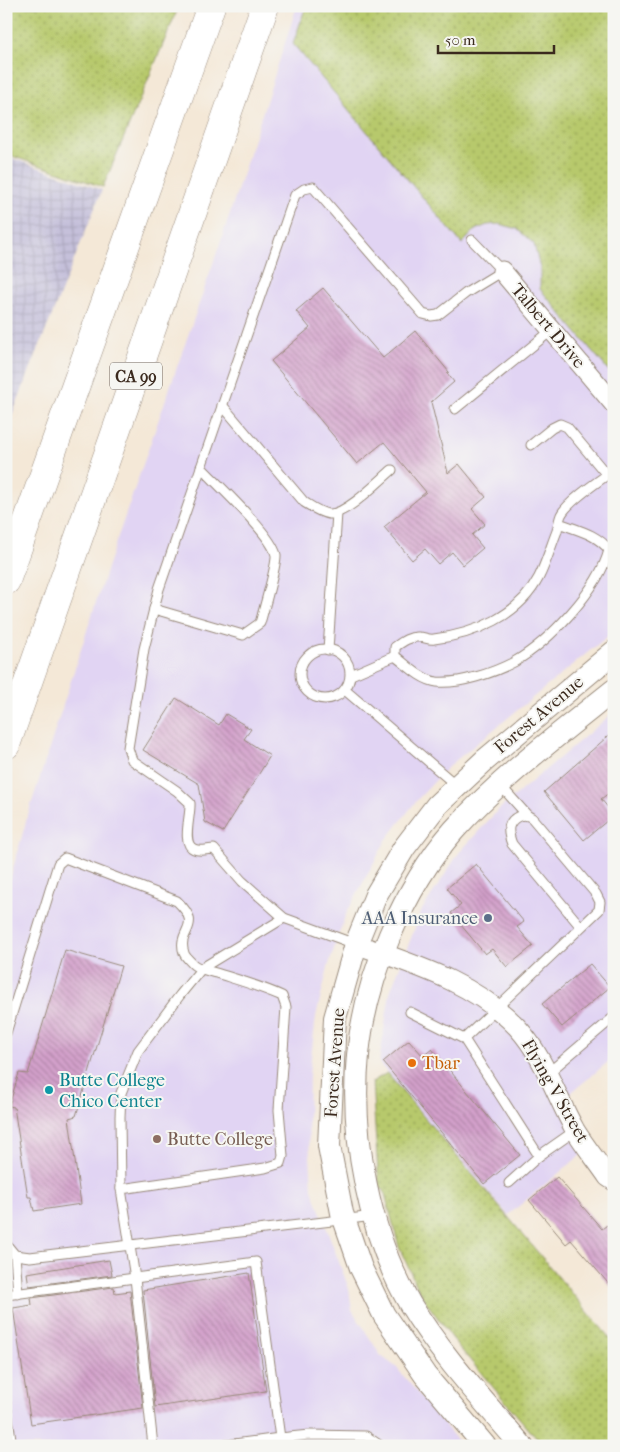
<svg xmlns="http://www.w3.org/2000/svg" width="620" height="1452" font-family="'IM FELL French Canon',serif">
<style>
.built{fill:#e1d4f3}
.industrial{fill:url(#industrial-grid)}
.grass{fill:url(#grass-dots);stroke:#797a45}
.building{fill:url(#building-back-hatch)}
.lines{fill:none;stroke-linecap:round;stroke-linejoin:round}
.service-casing{stroke:#98897a;stroke-width:11}
.minor-casing{stroke:#98897a;stroke-width:21}
.tertiary-casing{stroke:#98897a;stroke-width:24}
.motorway-casing{stroke:#98897a;stroke-width:29}
.service{stroke:#fff;stroke-width:9}
.minor{stroke:#fff;stroke-width:19}
.tertiary{stroke:#fff;stroke-width:22}
.motorway{stroke:#fff;stroke-width:28}
.service-dot{fill:#5c6f8a;stroke:#f6f6f2;stroke-width:2}
.food-dot{fill:#e8710a;stroke:#f6f6f2;stroke-width:2}
.culture-dot{fill:#0f9aa8;stroke:#f6f6f2;stroke-width:2}
.education-dot{fill:#8d6e63;stroke:#f6f6f2;stroke-width:2}
.labels{text-anchor:middle;dominant-baseline:central;stroke-width:4;stroke-linejoin:round;paint-order:stroke}
.shield{fill:#f6f6f2;stroke:#73675e;stroke-width:1}
.shield-label{font-size:16px;font-weight:bold;fill:#3b2a1e}
.street-label{font-size:18px;fill:#3b2a1e;stroke:#f6f6f2}
.service-label{font-size:18px;fill:#4e5e75;stroke:#f6f6f2;text-anchor:end}
.food-label{font-size:18px;fill:#c56008;stroke:#f6f6f2;text-anchor:start}
.culture-label{font-size:18px;fill:#0d838f;stroke:#f6f6f2;text-anchor:start}
.education-label{font-size:18px;fill:#785e54;stroke:#f6f6f2;text-anchor:start}
</style>
<defs>
<pattern id="industrial-grid" width="8" height="8" patternUnits="userSpaceOnUse" patternTransform="scale(1.25)"><rect width="8" height="8" fill="#c5c0da"/><path d="M0 4h8M4 0v8" fill="none" stroke="#aaa5bb"/></pattern>
<pattern id="grass-dots" width="8" height="8" patternUnits="userSpaceOnUse" patternTransform="scale(1.25)"><rect width="8" height="8" fill="#b7c96c"/><path d="M2 2h.1M6 6h.1" fill="none" stroke="#96a358" stroke-width="1.8" stroke-linecap="round"/></pattern>
<pattern id="building-back-hatch" width="6" height="6" patternUnits="userSpaceOnUse" patternTransform="scale(1.25)"><rect width="6" height="6" fill="#d3a0cb"/><path d="M-1 5l2 2M0 0l6 6M5-1l2 2" fill="none" stroke="#ac83a4"/></pattern>
</defs>
<rect width="100%" height="100%" fill="#f6f6f2"/>
<filter id="ink" filterUnits="userSpaceOnUse"><feTurbulence type="fractalNoise" baseFrequency=".02" numOctaves="2"/><feDisplacementMap in="SourceGraphic" scale="10" xChannelSelector="R" yChannelSelector="G"/><feConvolveMatrix kernelMatrix="1 2 1 2 8 2 1 2 1" color-interpolation-filters="sRGB"/></filter>
<filter id="wash" filterUnits="userSpaceOnUse"><feTurbulence type="fractalNoise" baseFrequency=".0096" numOctaves="4" result="noise"/><feDisplacementMap in="SourceGraphic" scale="20" xChannelSelector="R" yChannelSelector="G"/><feGaussianBlur stdDeviation="1.12" result="paint"/><feColorMatrix in="noise" values="0 0 0 0 0 0 0 0 0 0 0 0 0 0 0 0 0 1.4 0 .05"/><feComposite in="paint" operator="in"/></filter>
<g filter="url(#wash)">
<rect width="100%" height="100%" fill="#f4e8d7"/>
<!-- built -->
<g class="built">
<path d="M297,6H614V631L449,766L417,800L386,840L345,916L328,967L316,1016L309,1075L308,1122L312,1189L349,1289L352,1310L381,1356L396,1367L462,1446H6V894L27,818L107,568L222,238Z"/>
<path d="M614,712V1057L561,1101L588,1149L508,1215L379,1063L390,992L422,910L459,853L497,811Z"/>
</g>
<!-- industrial -->
<path class="industrial" d="M6,156L102,190L6,430Z"/>
<!-- grass -->
<g class="grass">
<path d="M6,6H179L103,187L6,154Z"/>
<path d="M306,6H614V377L540,289V268L534,244L517,229L500,224L487,225L475,230L462,244L293,44Z"/>
<path d="M387,1073L614,1343V1446H543L458,1346L421,1295L399,1247L384,1190L379,1188L372,1082Z"/>
</g>
<g id="blocks">
<!-- building -->
<g class="building">
<path d="M323,288L383,358L415,331L449,372L447,373L454,382L431,402L448,473L459,464L486,497L472,509L485,524L472,535L483,548L463,565L452,552L438,564L425,549L412,560L384,527L426,492L384,442L357,464L271,361L310,328L296,311Z"/>
<path d="M176,698L219,725L226,714L251,729L244,739L270,756L223,832L205,822L199,784L143,750Z"/>
<path d="M614,731V789L601,799L614,815L584,840L544,792Z"/>
<path d="M476,864L524,922L517,927L533,946L507,967L492,949L485,954L451,913L461,905L447,888Z"/>
<path d="M65,950L121,966L76,1116L69,1118L81,1204L34,1211L31,1197H28L14,1107L9,1106L19,1073L28,1074Z"/>
<path d="M590,964L610,987L562,1027L542,1004Z"/>
<path d="M409,1040L423,1056L432,1049L520,1155L484,1184L383,1062Z"/>
<path d="M557,1177L602,1229L607,1225L614,1233V1290L571,1240L566,1244L529,1200Z"/>
<path d="M109,1260L112,1275L29,1286L27,1273Z"/>
<path d="M249,1273L266,1391L155,1407L143,1290Z"/>
<path d="M114,1287L115,1293L130,1291L143,1408L31,1424L13,1308L32,1305L31,1298Z"/>
</g>
</g>
</g>
<g filter="url(#ink)">
<use href="#blocks" fill-opacity="0" stroke="#98897a" stroke-width="1"/>
<g class="lines">
<!-- service casing -->
<g class="service-casing">
<g id="service">
<path d="M222,405L304,502C312,507 320,513 329,514C346,515 379,481 392,470"/>
<path d="M455,409L552,330"/>
<path d="M531,445L552,428L560,424L567,427L607,475"/>
<path d="M559,523C577,530 597,534 609,550C599,589 549,642 514,662C493,673 460,684 437,682C421,680 407,665 395,656V647C402,642 410,636 419,637C424,637 429,640 434,639C475,634 519,616 539,577C546,563 551,546 557,531C558,526 559,520 561,515C568,501 600,480 614,470"/>
<path d="M154,609L243,635L260,623L262,616C265,605 277,563 276,555C272,535 217,484 201,467"/>
<circle cx="325" cy="674" r="25"/>
<path d="M328,650L337,513"/>
<path d="M351,675L395,656"/>
<path d="M345,690L457,786"/>
<path d="M500,785L527,815"/>
<path d="M355,944L284,918L242,881L214,849C208,849 200,852 194,849C181,844 191,816 190,803L177,791L132,760L128,748L144,649L159,589L295,195L304,189L313,187L423,314L431,316L438,315L466,293L502,271L472,240"/>
<path d="M410,1012L464,1039L539,1156L509,1183"/>
<path d="M6,1033L58,864L65,858L177,901C205,928 176,929 184,953C185,957 191,962 194,965C199,969 209,971 216,973C238,980 260,986 282,996L286,1007L279,1110L283,1156L281,1163L265,1168L121,1189L135,1278L153,1446"/>
<path d="M464,1039L599,910L600,902L596,894L532,818C523,812 512,817 509,827C508,833 510,839 512,844L581,927"/>
<path d="M547,1074L614,1017"/>
<path d="M539,1156L576,1130"/>
<path d="M121,1189L120,1117L121,1093L138,1051L180,995L202,968L284,918"/>
<path d="M6,1244L15,1255L30,1257L374,1216"/>
<path d="M15,1255L18,1294"/>
<path d="M6,1295L256,1262L280,1438L219,1446"/>
<path d="M6,1404L12,1446"/>
<path d="M280,1438L309,1435L366,1436L381,1446"/>
</g>
</g>
<!-- minor casing -->
<g class="minor-casing">
<g id="minor">
<path d="M502,271L614,404"/>
<path d="M356,944C412,964 474,982 517,1027C544,1056 556,1096 575,1130C585,1146 597,1161 608,1177L614,1181"/>
</g>
</g>
<!-- tertiary casing -->
<g class="tertiary-casing">
<g id="tertiary">
<path d="M485,1446L425,1375L384,1315L361,1268L342,1213L329,1146L335,1018L356,944L376,895L404,848L437,805L484,761L614,652"/>
<path d="M522,1446C483,1400 441,1355 410,1304C369,1234 350,1136 358,1055C365,979 404,887 454,830C502,777 559,734 614,690"/>
</g>
</g>
<!-- motorway casing -->
<g class="motorway-casing">
<g id="motorway">
<path d="M6,581L211,6"/>
<path d="M6,745L265,6"/>
</g>
</g>
<!-- service -->
<use href="#service" class="service"/>
<!-- minor -->
<use href="#minor" class="minor"/>
<!-- tertiary -->
<use href="#tertiary" class="tertiary"/>
<!-- motorway -->
<use href="#motorway" class="motorway"/>
</g>
</g>
<!-- markers -->
<circle class="service-dot" cx="488" cy="918" r="5"/>
<circle class="food-dot" cx="412" cy="1063" r="5"/>
<circle class="culture-dot" cx="49" cy="1090" r="5"/>
<circle class="education-dot" cx="157" cy="1139" r="5"/>
<g class="labels">
<!-- shield labels -->
<rect class="shield" x="110" y="362.5" width="52" height="27" rx="4"/>
<g class="shield-label">
<text x="136" y="376">CA 99</text>
</g>
<!-- street labels -->
<g class="street-label">
<text transform="translate(548 326) rotate(50)">Talbert Drive</text>
<text transform="translate(539 715) rotate(-40)">Forest Avenue</text>
<text transform="translate(335 1063) rotate(-86)">Forest Avenue</text>
<text transform="translate(555 1091) rotate(60)">Flying V Street</text>
</g>
<!-- service labels -->
<g class="service-label">
<text x="478" y="918">AAA Insurance</text>
</g>
<!-- food labels -->
<g class="food-label">
<text x="422" y="1063">Tbar</text>
</g>
<!-- culture labels -->
<g class="culture-label">
<text x="59" y="1080">Butte College<tspan x="59" dy="21">Chico Center</tspan></text>
</g>
<!-- education labels -->
<g class="education-label">
<text x="167" y="1139">Butte College</text>
</g>
</g>
<!-- margin -->
<rect width="620" height="1452" fill="none" stroke="#f6f6f2" stroke-width="25"/>
<!-- scale -->
<path d="M438 45v8h116v-8" fill="none" stroke="#3b2a1e" stroke-width="2.5"/>
<text x="445" y="45" font-size="15" fill="#3b2a1e" stroke="#f6f6f2" stroke-width="4" paint-order="stroke">50 m</text>
</svg>
